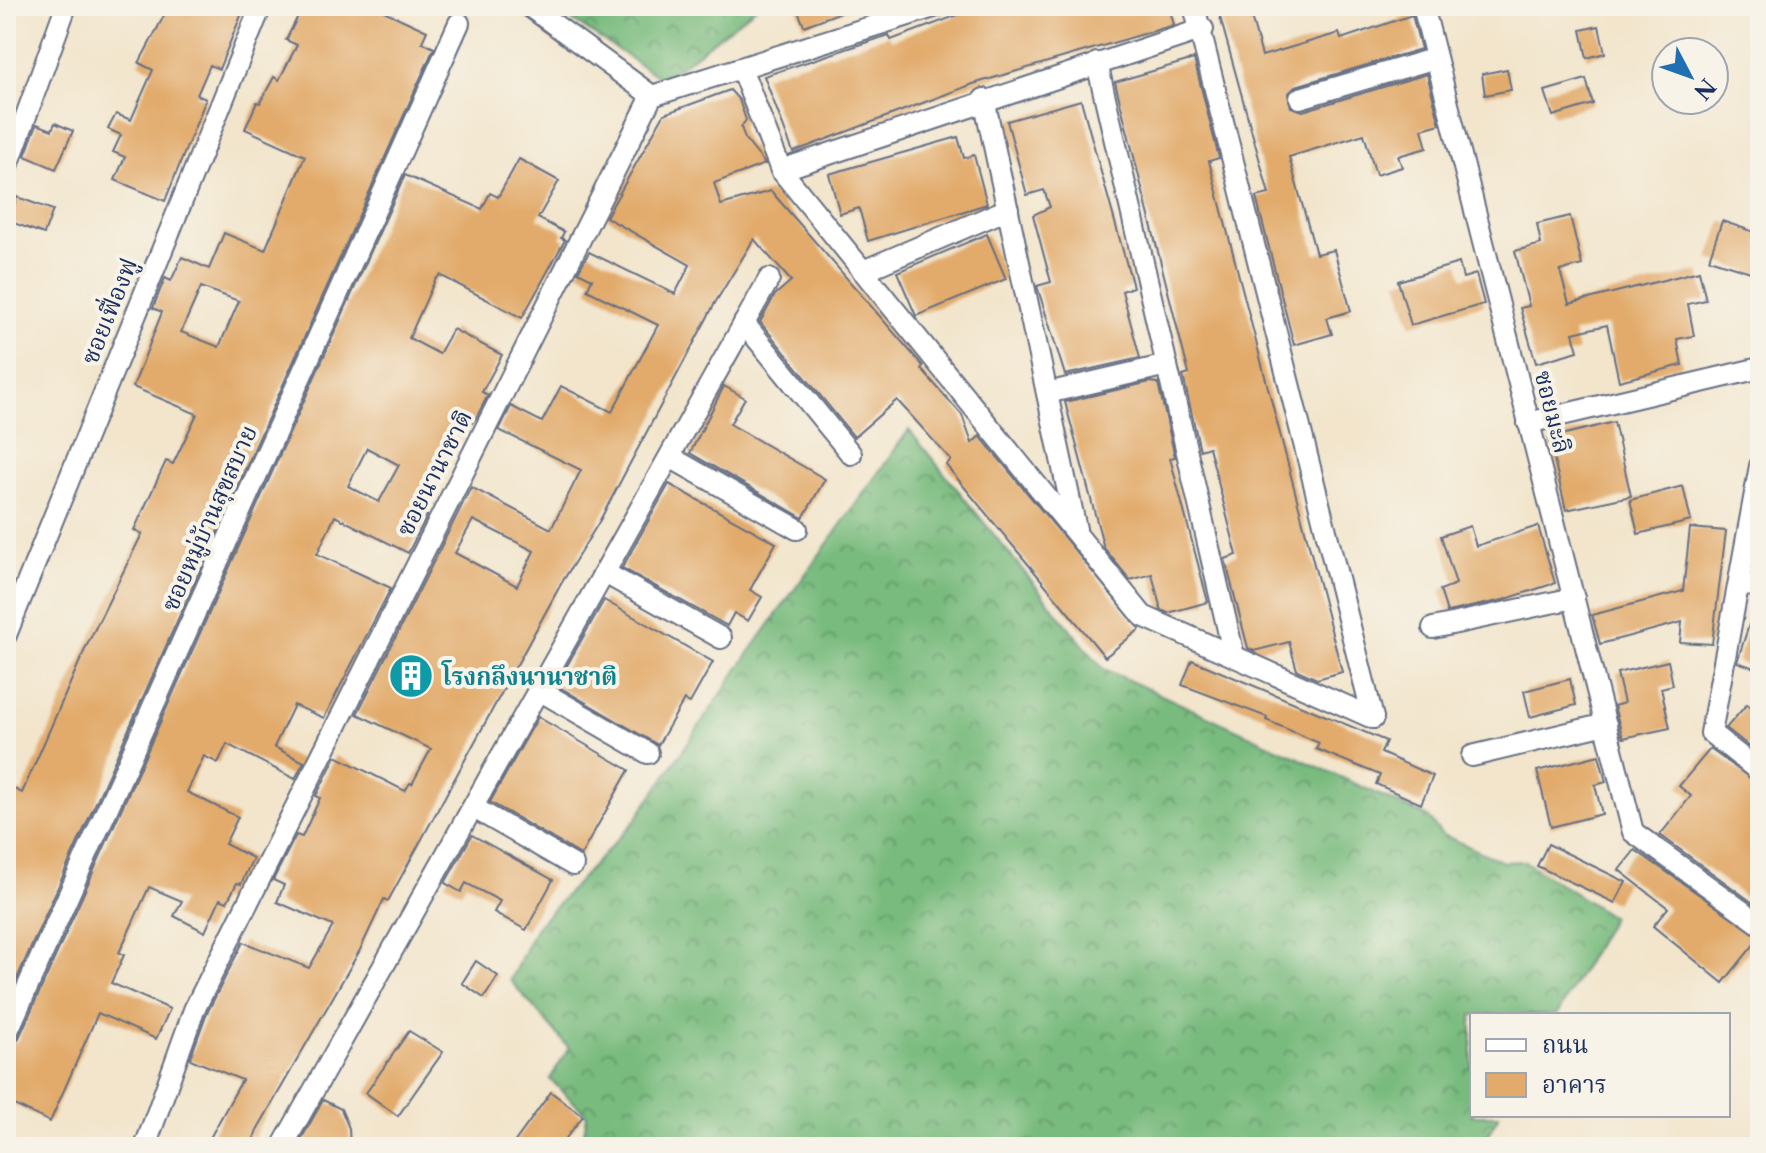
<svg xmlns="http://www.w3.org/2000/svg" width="1766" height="1153" font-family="'Libre Caslon Text','Noto Serif Thai',serif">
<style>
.forest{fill:url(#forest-crowns);stroke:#4a756e;stroke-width:2}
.building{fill:#e2ab6c;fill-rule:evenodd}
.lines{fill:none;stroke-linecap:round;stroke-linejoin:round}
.minor-casing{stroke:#666f84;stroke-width:24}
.minor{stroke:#fff;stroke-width:20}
.labels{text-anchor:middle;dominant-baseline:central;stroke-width:8;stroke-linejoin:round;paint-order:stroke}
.street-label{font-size:24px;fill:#1b2f5e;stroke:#f7f3e8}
.culture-label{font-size:24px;font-weight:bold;fill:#0d838f;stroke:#f7f3e8;text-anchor:start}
</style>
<defs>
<pattern id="forest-crowns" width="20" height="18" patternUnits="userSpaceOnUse" patternTransform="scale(2)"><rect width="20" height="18" fill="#79bb7e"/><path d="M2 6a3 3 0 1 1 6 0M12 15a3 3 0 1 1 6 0" fill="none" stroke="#62986a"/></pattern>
</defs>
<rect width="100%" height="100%" fill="#f7f3e8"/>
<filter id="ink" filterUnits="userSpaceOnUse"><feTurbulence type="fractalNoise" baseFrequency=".0125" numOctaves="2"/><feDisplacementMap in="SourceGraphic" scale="16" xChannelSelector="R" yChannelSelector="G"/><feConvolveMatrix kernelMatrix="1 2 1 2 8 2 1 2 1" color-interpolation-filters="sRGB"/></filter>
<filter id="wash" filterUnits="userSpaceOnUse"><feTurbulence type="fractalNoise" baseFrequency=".006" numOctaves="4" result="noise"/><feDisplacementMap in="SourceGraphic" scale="32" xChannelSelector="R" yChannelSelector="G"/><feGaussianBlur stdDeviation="1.8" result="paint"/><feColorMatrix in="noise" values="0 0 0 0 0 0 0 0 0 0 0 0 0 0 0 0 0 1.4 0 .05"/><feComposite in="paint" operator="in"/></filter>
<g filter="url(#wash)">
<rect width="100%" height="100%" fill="#f2e5cc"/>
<!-- forest -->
<g class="forest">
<path d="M551,6H758L663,80Z"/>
<path d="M909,430L1102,668L1428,817L1441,834L1503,862L1524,861L1612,917L1557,1015H1472V1115H1499L1481,1147H582L587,1115L550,1079L569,1048L510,980L536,927L634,822L751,650Z"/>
</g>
<g id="blocks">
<!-- building -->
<g class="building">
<path d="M182,6H245L219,69L210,65L197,95L206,99L165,201L115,180L125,157L113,152L121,135L108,129L116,114L131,120L153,70L139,63L168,8L179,13Z"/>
<path d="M303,6H373L427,31L422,42L434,48L6,1003V785L22,793L86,647L142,534L134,530L166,461L173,464L197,414L133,387L162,312L153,308L165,278L171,281L182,257L209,269L224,233L265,250L305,156L245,129L257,102L260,103L274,77L279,80L297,45L286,40ZM201,287L239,301L219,347L181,332Z"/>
<path d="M796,6H851L852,8L804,26Z"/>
<path d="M967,6H1169L1174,25L973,84L793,152L764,76L889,35L891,40L969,11Z"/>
<path d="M1217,6H1248L1262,56L1339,33L1341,39L1412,15L1421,49L1296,86L1288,94L1291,107L1303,111L1427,74L1440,124L1422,129L1427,148L1398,156L1402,167L1376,175L1364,134L1289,157L1316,254L1334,250L1351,311L1327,318L1332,334L1294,345L1256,197L1269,194Z"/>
<path d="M1599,26L1605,53L1587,58L1581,30Z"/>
<path d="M1194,59L1219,158L1209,161L1342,672L1317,679L1297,670L1289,642L1254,651L1248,648L1225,559L1237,555L1209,447L1200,450L1183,376L1189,374L1115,82Z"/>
<path d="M1507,69L1511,90L1485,95L1482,74Z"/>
<path d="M1586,79L1593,104L1553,116L1545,91Z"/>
<path d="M730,90L739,100L746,120L741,127L745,139L765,164L714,183L721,205L771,191L923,366L921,369L962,415L972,443L980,436L1140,629L1105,657L946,465L951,460L897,400L854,437L760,322L775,295L791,281L754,239L715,303L599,522L561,584L388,901L384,899L360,950L257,1130L251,1147H205L242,1080L190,1059L206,1015L243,942L309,968L333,926L277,902L284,885L273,880L296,835L302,837L320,798L316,796L336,756L405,791L410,783L412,784L431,749L357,714L471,487L551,529L581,470L499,430L511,406L542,422L561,386L612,412L658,325L587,290L592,279L578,272L589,252L675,294L690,265L606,217L664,114ZM473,520L534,551L517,586L455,553Z"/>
<path d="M1081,100L1133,287L1122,291L1140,358L1065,375L1037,286L1051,282L1033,215L1050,207L1044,190L1027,195L1007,121Z"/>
<path d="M55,123L73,131L56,169L25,156L37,124L52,130Z"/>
<path d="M958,137L964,158L974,155L987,204L868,241L859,208L840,214L829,174Z"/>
<path d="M519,159L559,181L538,218L564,232L561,238L565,240L522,318L440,275L435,280L409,338L439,354L453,329L502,355L482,392L488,395L476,418L466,430L455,424L439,453L449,458L420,512L427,516L408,553L335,516L317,554L391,588L324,718L294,705L274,747L304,762L295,779L227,744L218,763L204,756L187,792L238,817L225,844L253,858L241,884L237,883L227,902L220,899L205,932L174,916L182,901L149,887L119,953L124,955L111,983L170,1009L156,1039L98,1013L50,1122L6,1101V1048L18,1040L405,175L482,209L490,193L498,197ZM367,448L399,465L379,502L348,486Z"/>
<path d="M17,197L53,210L44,234L8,221Z"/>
<path d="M1570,216L1582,265L1560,271L1569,304L1699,271L1706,300L1688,304L1694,336L1677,339L1682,365L1619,381L1607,325L1573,333L1578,351L1536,363L1520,308L1529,306L1515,251L1541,244L1537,224Z"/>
<path d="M1722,221L1760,234V275L1709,259Z"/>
<path d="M987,234L1006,279L916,316L897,272Z"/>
<path d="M1459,263L1463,278L1476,274L1484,304L1411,325L1398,281Z"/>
<path d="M1150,382L1158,383L1175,457L1170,458L1208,602L1168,613L1161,610L1152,574L1130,580L1104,548L1065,402Z"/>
<path d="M724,386L745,398L730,424L825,479L803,518L690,453Z"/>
<path d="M1614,422L1631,496L1566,510L1549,438Z"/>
<path d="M669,484L776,543L750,590L762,597L748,621L734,613L727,626L622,568Z"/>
<path d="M1683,486L1691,521L1638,534L1630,500Z"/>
<path d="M1470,526L1476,546L1538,526L1555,583L1503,600L1447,612L1440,590L1456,584L1441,536Z"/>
<path d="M1690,528L1726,531L1712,644L1680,642L1682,622L1600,644L1592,615L1683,591Z"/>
<path d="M604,600L713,662L690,703L684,700L658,745L556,685Z"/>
<path d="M1757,600L1760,601V670L1737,662Z"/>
<path d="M1192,660L1386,741L1381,753L1433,776L1421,804L1376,784L1380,775L1316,749L1319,743L1266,720L1267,717L1182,685Z"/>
<path d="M1668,661L1673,685L1661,688L1670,728L1623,738L1614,706L1624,703L1617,673Z"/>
<path d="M1570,679L1576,705L1530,717L1524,691Z"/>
<path d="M1747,704L1760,716V755L1726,728Z"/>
<path d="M538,717L629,770L581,855L490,802Z"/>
<path d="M1710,749L1760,785V908L1660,835L1691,796L1679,786Z"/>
<path d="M1599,755L1606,782L1595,785L1602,814L1551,827L1537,771Z"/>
<path d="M472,835L553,880L526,930L494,912L500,901L466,883L461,892L445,883Z"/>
<path d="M1548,844L1626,882L1615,903L1537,866Z"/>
<path d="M1635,850L1760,937L1723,983L1653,926L1668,908L1619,870Z"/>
<path d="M476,961L498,976L484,998L462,983Z"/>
<path d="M409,1031L443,1052L398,1116L366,1093Z"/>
<path d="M551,1092L583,1116L559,1147H511Z"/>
<path d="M323,1100L341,1109L349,1128L350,1147H312L300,1141Z"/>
</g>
</g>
</g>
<g filter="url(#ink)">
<use href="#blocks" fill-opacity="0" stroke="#666f84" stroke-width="2"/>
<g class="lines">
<!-- minor casing -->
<g class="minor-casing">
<g id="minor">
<path d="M529,6L652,96"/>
<path d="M1194,6L1373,718"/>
<path d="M1423,6L1633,832L1760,924"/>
<path d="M1097,63L1234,656"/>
<path d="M741,68L781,170L1143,616L1373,718"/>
<path d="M1300,98L1436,58"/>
<path d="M984,99L1076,529"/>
<path d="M781,170L1203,29"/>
<path d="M6,171L66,6"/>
<path d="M863,271L1008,209"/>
<path d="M744,323L851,454"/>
<path d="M1047,393L1167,365"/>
<path d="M1528,423L1760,368"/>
<path d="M670,457L797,529"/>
<path d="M1760,466L1711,733L1760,772"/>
<path d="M605,573L721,638"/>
<path d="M1740,584L1760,587"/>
<path d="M1433,628L1574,598"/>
<path d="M6,635L261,6"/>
<path d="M539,690L648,753"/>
<path d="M1472,756L1606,724"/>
<path d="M474,808L573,865"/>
<path d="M6,1035L459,23"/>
<path d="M145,1147L194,1010L652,96L937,6"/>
<path d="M282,1147L769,279"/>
</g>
</g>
<!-- minor -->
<use href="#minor" class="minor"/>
</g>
</g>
<!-- icons -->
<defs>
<g id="building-disc" transform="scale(2.3)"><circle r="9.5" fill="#0f9aa8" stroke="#f7f3e8"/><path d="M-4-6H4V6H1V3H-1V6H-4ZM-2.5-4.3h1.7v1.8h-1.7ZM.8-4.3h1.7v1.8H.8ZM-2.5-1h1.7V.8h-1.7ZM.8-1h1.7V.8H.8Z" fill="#fff"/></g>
</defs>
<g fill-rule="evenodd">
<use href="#building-disc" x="411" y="676"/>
</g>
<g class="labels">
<!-- street labels -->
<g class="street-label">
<text transform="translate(109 311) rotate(-68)">ซอยเฟื่องฟู</text>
<text transform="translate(1553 412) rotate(76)">ซอยมะลิ</text>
<text transform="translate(434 473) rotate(-63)">ซอยนานาชาติ</text>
<text transform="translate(209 518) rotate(-66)">ซอยหมู่บ้านสุขสบาย</text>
</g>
<!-- culture labels -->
<g class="culture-label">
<text x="442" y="676">โรงกลึงนานาชาติ</text>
</g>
</g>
<!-- margin -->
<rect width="1766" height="1153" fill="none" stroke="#f7f3e8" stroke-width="32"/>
<!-- legend -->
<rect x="1470" y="1013" width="260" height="104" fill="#f7f3e8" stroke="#9fa5b1" stroke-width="2"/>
<rect x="1486" y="1039" width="40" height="12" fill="#ffffff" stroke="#9fa5b1" stroke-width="2"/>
<text x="1542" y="1053" font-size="24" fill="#1b2f5e">ถนน</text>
<rect x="1486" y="1073" width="40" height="24" fill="#e2ab6c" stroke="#9fa5b1" stroke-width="2"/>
<text x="1542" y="1093" font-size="24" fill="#1b2f5e">อาคาร</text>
<!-- north arrow -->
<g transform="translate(1690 76) rotate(131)"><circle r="38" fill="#f7f3e8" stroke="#9fa5b1" stroke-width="2"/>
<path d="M0-6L14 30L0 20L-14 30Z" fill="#1f6fb2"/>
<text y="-12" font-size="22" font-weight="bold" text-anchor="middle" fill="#1b2f5e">N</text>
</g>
</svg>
